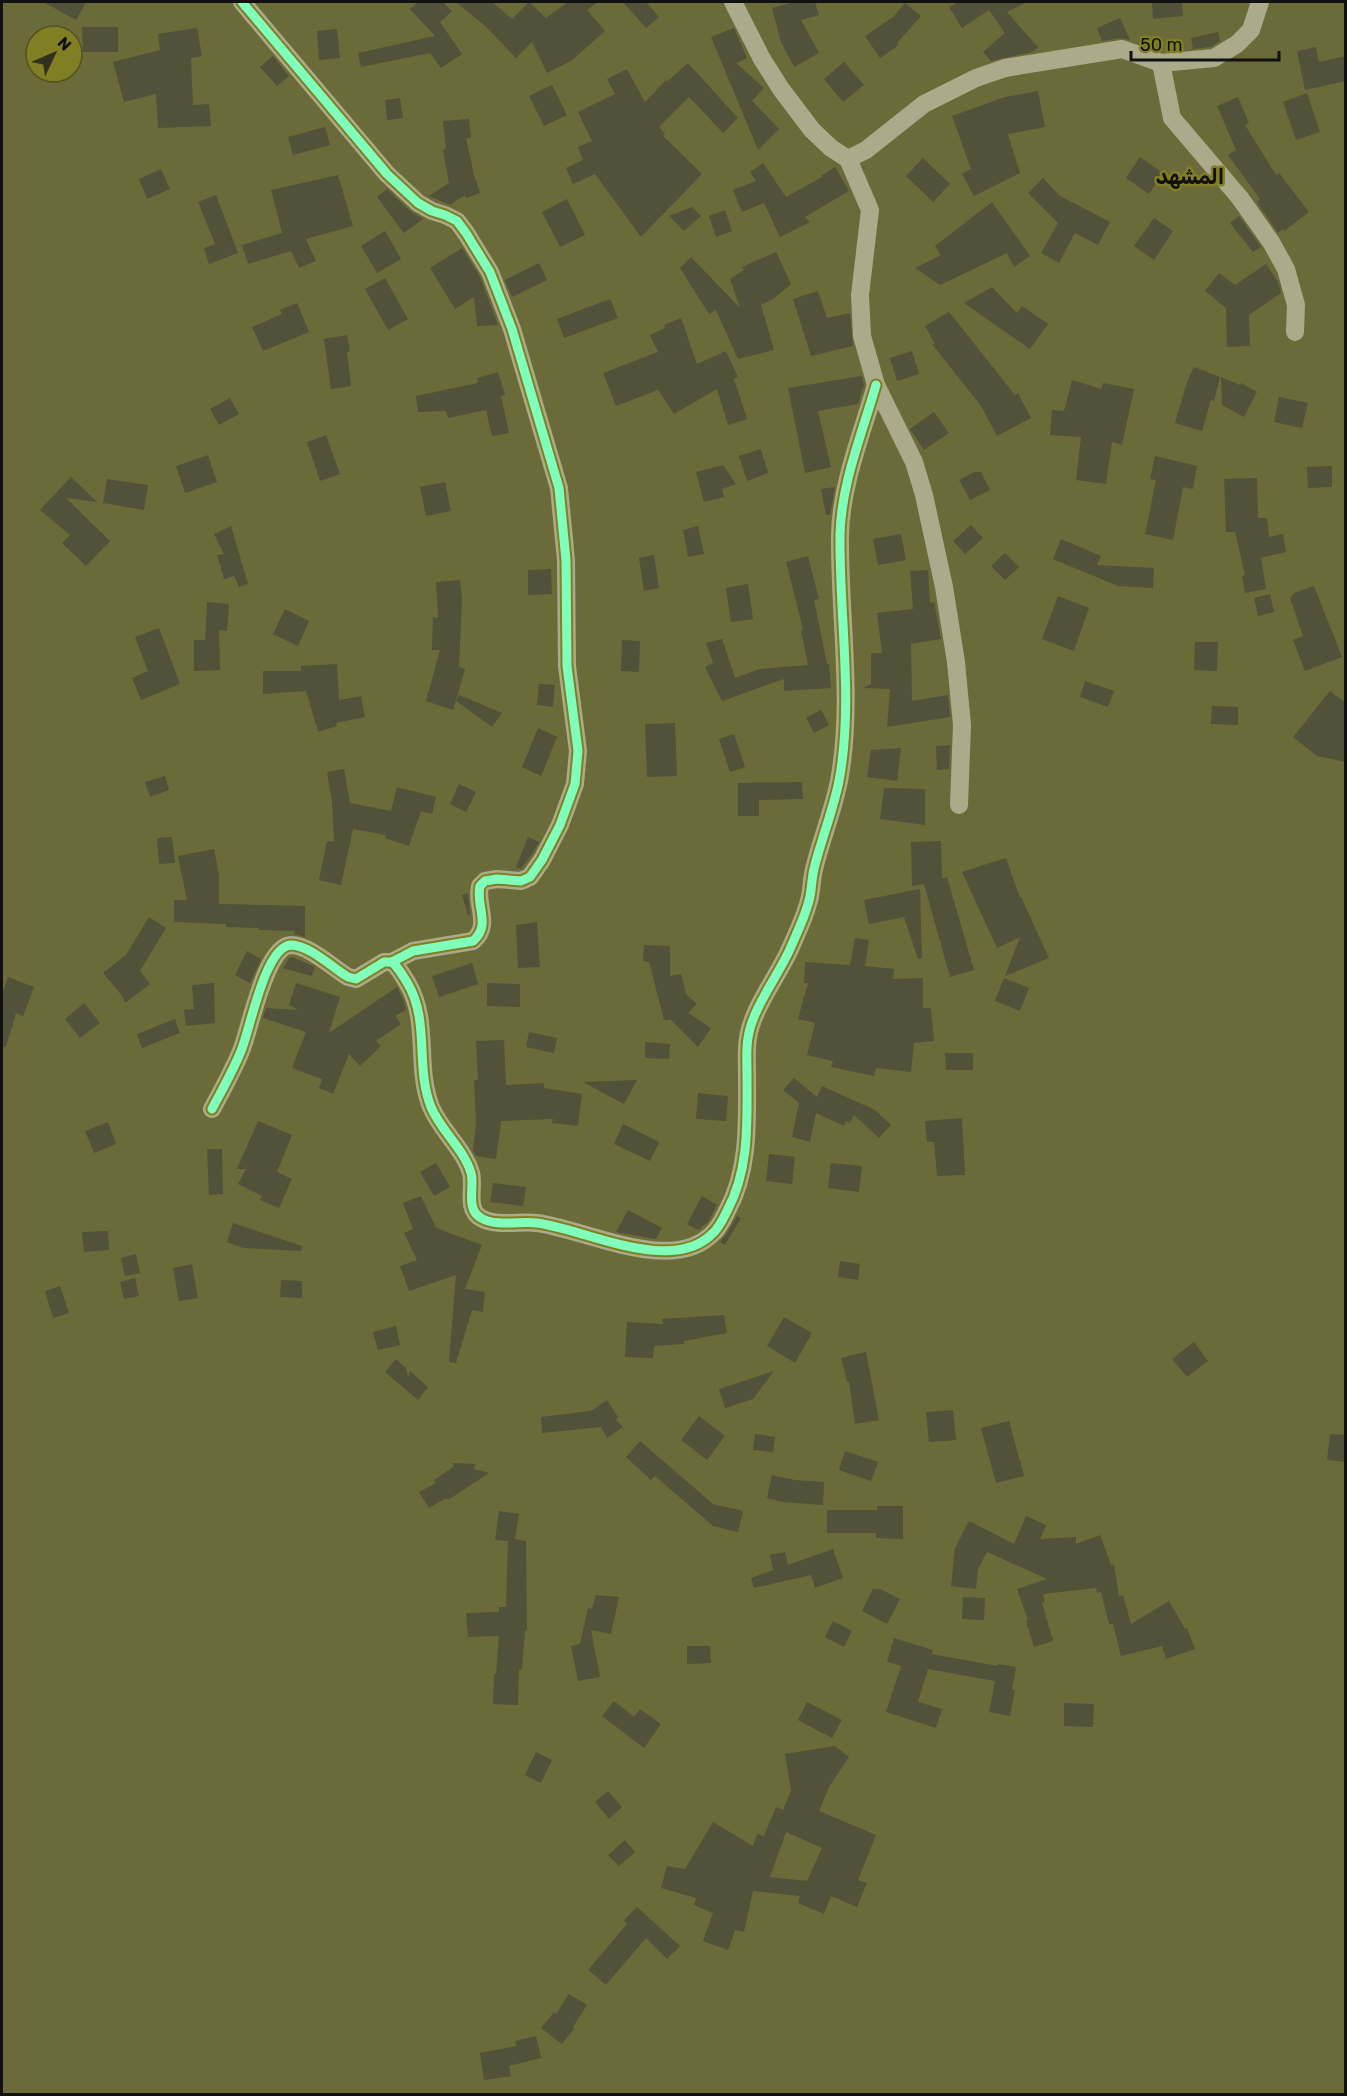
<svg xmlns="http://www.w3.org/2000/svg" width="1347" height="2096" font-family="Rubik,'Noto Naskh Arabic',sans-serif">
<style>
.building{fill:#525139;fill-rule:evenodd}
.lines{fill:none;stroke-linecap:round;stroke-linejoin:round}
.street{stroke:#abab8b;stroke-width:18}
.cycleway-casing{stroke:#807f24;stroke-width:13}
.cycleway{stroke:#80ffba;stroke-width:9}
.labels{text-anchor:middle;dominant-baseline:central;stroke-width:5;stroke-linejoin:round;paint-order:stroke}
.district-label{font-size:21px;font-weight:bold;fill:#111;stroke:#807f24}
</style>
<rect width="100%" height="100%" fill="#6b6b39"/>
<!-- building -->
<g class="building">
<path d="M43,2H86L76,20Z"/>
<path d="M418,2H443L452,11L440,22L462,54L441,68L430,53L361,67L358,53L435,36L410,9Z"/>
<path d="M456,2H492L512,19L529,2L546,18L568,2H598L587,10L605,31L571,61L547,73L532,42L516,58L484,25Z"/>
<path d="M623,2H646L659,17L646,28Z"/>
<path d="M794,2H815L819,15L801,20L819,53L794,67L781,42L772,8Z"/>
<path d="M958,2H1027L1007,12L1038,47L1032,52L991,61L983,52L1005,33L989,10L962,28L949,7Z"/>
<path d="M1152,2H1182L1183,16L1153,19Z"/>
<path d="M905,3L921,16L897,43L899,45L880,58L865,36L893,17Z"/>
<path d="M1120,18L1130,40L1120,38L1102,41L1097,28Z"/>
<path d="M82,27H118V52H83Z"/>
<path d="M197,28L202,56L191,58L193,105L209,104L211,126L158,128L156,94L124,102L113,62L160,50L158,34Z"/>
<path d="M734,28L747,58L736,63L764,88L752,101L779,129L758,150L711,37Z"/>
<path d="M337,29L340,58L319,60L317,31Z"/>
<path d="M1218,32L1220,41L1210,47L1193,49L1191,38Z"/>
<path d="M1316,47L1319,62L1346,56V81L1305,90L1297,51Z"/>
<path d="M273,56L289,76L277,86L260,67Z"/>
<path d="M844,62L864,85L843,102L824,79Z"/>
<path d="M688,63L738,118L723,133L689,97L659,127L665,134L663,136L702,174L641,237L595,174L573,184L566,168L583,160L578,147L592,141L578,112L615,94L607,79L627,69L645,102L666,80L668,81Z"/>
<path d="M552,85L567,115L544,126L529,96Z"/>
<path d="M1038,91L1045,127L1008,134L1020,173L974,196L962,174L971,169L952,116L1005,97Z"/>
<path d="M1307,93L1320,132L1296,140L1283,102Z"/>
<path d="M1238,97L1249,123L1245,125L1276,175L1279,173L1309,212L1284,231L1283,229L1278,233L1257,202L1260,199L1228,155L1236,150L1217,106Z"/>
<path d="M400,98L403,118L387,120L385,100Z"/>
<path d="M469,119L471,138H466L474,175L480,193L466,198L465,195L450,205L429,196L449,183L443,150L446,149L443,121Z"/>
<path d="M325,127L330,145L293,155L288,137Z"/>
<path d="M1140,157L1163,173L1149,194L1126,178Z"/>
<path d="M923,158L950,184L933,202L906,176Z"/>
<path d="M763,163L786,197L822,177L821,176L835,167L849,191L805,217L810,222L780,237L764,203L742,212L733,190L756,181L750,172Z"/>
<path d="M161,169L170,189L147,199L139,179Z"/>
<path d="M338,175L353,226L306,239L316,261L299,268L291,251L248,264L242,245L282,233L271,190Z"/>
<path d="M1043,178L1060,196L1110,222L1098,245L1075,233L1059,263L1041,253L1058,223L1028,193Z"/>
<path d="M387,189L410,211L423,219L404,233L377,197Z"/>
<path d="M216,195L238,253L209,264L204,248L215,244L198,202Z"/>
<path d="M567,199L585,235L560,247L542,212Z"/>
<path d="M992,202L1030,256L1014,267L1007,253L940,285L915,268L941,255L935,246Z"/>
<path d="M692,207L701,216L684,231L669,216Z"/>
<path d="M725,210L732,231L716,237L709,216Z"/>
<path d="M1239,216L1261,247L1253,252L1230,223Z"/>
<path d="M1154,218L1173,231L1154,260L1134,246Z"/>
<path d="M385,231L401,259L377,273L361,246Z"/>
<path d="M462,248L480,277L498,325L477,326L474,297L455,309L430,268Z"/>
<path d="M776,252L791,284L773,299L761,305L774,350L738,359L716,310L709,314L680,268L691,257L740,308L730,279L744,270L742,267Z"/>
<path d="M539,263L547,280L512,297L505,280Z"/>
<path d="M1266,264L1278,282L1281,293L1249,315L1250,346L1227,347L1226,308L1205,291L1219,273L1235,285Z"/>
<path d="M385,278L408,319L388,330L365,289Z"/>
<path d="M992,287L1017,313L1022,306L1048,324L1030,349L964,303Z"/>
<path d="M818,291L827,318L850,313L853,346L811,356L793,299Z"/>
<path d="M610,299L618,318L564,338L557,319Z"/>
<path d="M297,303L309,332L263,351L252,327L282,314L280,310Z"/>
<path d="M949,312L1015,395L1018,393L1031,418L997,436L981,406L932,344H935L925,326Z"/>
<path d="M681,318L697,364L726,351L738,377L734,379L747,419L728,425L717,389L674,414L658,390L616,406L603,373L658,352L650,335L665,328L664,325Z"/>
<path d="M347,335L350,351L347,352L351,386L331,389L324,339Z"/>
<path d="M912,351L919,374L897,381L890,358Z"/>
<path d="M1194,367L1220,377L1214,401L1211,400L1202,431L1175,423L1187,382Z"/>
<path d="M498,372L505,395L501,396L509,433L492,436L486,410L448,418L446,411L418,412L416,396L478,383L477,378Z"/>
<path d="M862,376L864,385L858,404L818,411L831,467L805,473L788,388Z"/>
<path d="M1221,377L1240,385L1241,383L1257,392L1244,417L1222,405Z"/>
<path d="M1072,380L1101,389L1103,383L1134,389L1122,445L1112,442L1106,484L1076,480L1081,437L1050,435L1052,410L1064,411Z"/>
<path d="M1279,397L1308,403L1302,428L1274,422Z"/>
<path d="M230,398L239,414L219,425L210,409Z"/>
<path d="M934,412L949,433L924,450L910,429Z"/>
<path d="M326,435L340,474L320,481L307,442Z"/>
<path d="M761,449L768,473L747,481L739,456Z"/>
<path d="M208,455L217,482L185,493L176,466Z"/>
<path d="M1155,456L1197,466L1193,489L1183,487L1173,540L1145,534L1156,480L1150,479Z"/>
<path d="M723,465L736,484L722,489L724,497L704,502L696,472Z"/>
<path d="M1332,466V487L1308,488L1307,467Z"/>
<path d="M974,472H981L990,490L970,500L959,480Z"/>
<path d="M71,477L97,502L66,498L110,541L86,566L62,543L70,535L40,510Z"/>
<path d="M1257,478L1258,518H1267L1269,537L1283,534L1286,552L1261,558L1266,589L1245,593L1242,576L1245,575L1235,532H1226L1224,479Z"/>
<path d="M107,479L148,485L144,510L103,503Z"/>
<path d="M445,482L451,511L426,516L420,487Z"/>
<path d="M835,487L830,515H826L821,489Z"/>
<path d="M971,525L983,538L965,554L953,541Z"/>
<path d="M231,526L248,584L239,587L234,576L224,579L217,555L224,554L214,534Z"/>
<path d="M698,526L704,554L688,557L683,530Z"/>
<path d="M901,534L906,560L878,565L873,539Z"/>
<path d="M1061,539L1101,556L1097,565L1154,568L1153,588L1118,586L1053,559Z"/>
<path d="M1005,553L1019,567L1005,580L991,566Z"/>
<path d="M654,555L659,588L644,591L639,558Z"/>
<path d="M808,556L819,599L814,600L827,664H829L831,688L784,691V679L722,701L705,667L713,663L706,643L722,639L735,678L760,669L808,665L801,630H803L786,562Z"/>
<path d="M551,569L552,594L528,595V570Z"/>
<path d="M928,570L930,603L934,602L941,639L911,644L912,701L948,695L950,717L887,727L890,689L863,688L871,684V653H882L877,613L913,609L910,571Z"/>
<path d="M460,580L462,600L459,667L465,669L453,710L426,701L440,650H432L433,617L438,618L436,582Z"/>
<path d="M748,584L753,619L731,622L726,588Z"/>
<path d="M1314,586L1342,657L1305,671L1293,640L1303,636L1290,598L1294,593Z"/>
<path d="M1270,594L1274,612L1258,616L1254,598Z"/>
<path d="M1058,596L1089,608L1074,651L1042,639Z"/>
<path d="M207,602L229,604L227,631L219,630L220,670L194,671V640H205Z"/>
<path d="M285,609L309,621L298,646L273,634Z"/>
<path d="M159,628L180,684L141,700L132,678L148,671L135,637Z"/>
<path d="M622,640L640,641L639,672L621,671Z"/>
<path d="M1195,642H1218L1217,671L1194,670Z"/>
<path d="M337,664L339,700L361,696L365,717L336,723L337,726L318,732L306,691L263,694V671H301V666Z"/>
<path d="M1085,681L1114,691L1108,707L1080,697Z"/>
<path d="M539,684L555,685L553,707L537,705Z"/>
<path d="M1330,691L1346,703V762L1317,756L1293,737Z"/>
<path d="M459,695L502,713L492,727L456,701Z"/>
<path d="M1212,706L1238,707V725L1211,724Z"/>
<path d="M821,710L829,725L814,733L806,718Z"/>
<path d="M675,723L677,776L647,777L645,724Z"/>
<path d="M538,728L557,737L541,776L522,767Z"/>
<path d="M734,734L745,767L730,772L719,739Z"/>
<path d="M950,745L949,769L937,770L936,746Z"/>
<path d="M901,748L897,781L867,777L871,750Z"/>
<path d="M344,769L350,803L391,811L397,787L436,797L432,814L421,811L409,846L385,838L386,835L353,829L341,885L319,880L327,841L334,842L332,801L327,772Z"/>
<path d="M165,776L169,790L150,797L145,782Z"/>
<path d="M802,782L803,799L759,800V816H738V783Z"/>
<path d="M459,784L476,792L466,812L450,804Z"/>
<path d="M884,788L925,789V825L880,819Z"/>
<path d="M172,837L175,863L159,864L157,838Z"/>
<path d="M528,837L539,842L532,854L521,869L516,867Z"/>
<path d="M941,841L942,879L947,877L974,970L950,977L924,884L912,886L911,842Z"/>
<path d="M214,849L219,875V904L305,906V937L294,934L295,931L258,930L259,928L226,927V924L174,922V900H187L178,856Z"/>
<path d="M1006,858L1020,898L1021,897L1049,958L1005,976L1020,937L997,948L962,872Z"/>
<path d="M920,889L922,958L918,959L904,917L869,924L864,900Z"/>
<path d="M468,893L470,915H468L462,895Z"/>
<path d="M149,917L166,928L140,971L150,984L125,1003L123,997L103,973L126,955Z"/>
<path d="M537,922L540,967L518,968L516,925Z"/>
<path d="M855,938L869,940L865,966L894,969L893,979L923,978V1008H931L934,1041L914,1043L911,1072L876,1068L874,1076L831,1067L833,1061L807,1055L815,1023L798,1019L808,983H804L805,962L850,965Z"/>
<path d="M644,945L670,946V976L681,974L686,994L697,1004L688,1013L711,1028L698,1047L669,1018V1020H664L649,962L643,961Z"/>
<path d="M247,951L261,959L250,983L235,975Z"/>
<path d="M293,957L315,967L312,976L283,968L289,958Z"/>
<path d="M472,963L478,984L439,997L432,976Z"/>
<path d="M8,977L34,987L23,1016L16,1013L6,1047L2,1046V995Z"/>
<path d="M1004,978L1029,988L1020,1011L995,1001Z"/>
<path d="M214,983L215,1023L186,1026L184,1010L194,1009L192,985Z"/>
<path d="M296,983L340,997L329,1033L397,987L404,1002L406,1010L395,1016L401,1024L376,1041L381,1046L360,1066L349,1054L333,1094L319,1088L322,1079L292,1068L306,1032L263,1018L266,1008L298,1010L289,1005Z"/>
<path d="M487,983L520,984V1007L487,1006Z"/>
<path d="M84,1003L100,1023L80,1038L65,1019Z"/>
<path d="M175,1019L180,1033L142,1048L137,1034Z"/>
<path d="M529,1032L557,1038L554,1053L526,1047Z"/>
<path d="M504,1040L506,1085L544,1083V1088L582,1094L578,1126L552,1123L553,1119L501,1121L496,1159L476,1156L473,1151L476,1123L474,1080H478L476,1041Z"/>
<path d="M645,1042L670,1044L669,1059L645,1058Z"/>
<path d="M945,1053H973V1070H946Z"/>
<path d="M794,1078L817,1097L822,1086L875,1110L891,1125L879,1138L854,1115L850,1123L846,1121L844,1126L816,1113L810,1142L792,1137L799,1103L783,1090Z"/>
<path d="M637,1080L624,1104L583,1082Z"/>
<path d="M698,1093L728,1096L726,1121L696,1119Z"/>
<path d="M962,1118L965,1175L937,1176L934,1142H927L925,1121Z"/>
<path d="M258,1121L292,1135L277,1172L292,1179L279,1208L260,1200L262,1196L238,1184L246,1169H237Z"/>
<path d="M108,1122L116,1144L94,1153L85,1131Z"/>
<path d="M623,1124L659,1142L650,1161L614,1144Z"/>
<path d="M207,1149H222L223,1194L209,1195Z"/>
<path d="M769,1154L795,1157L792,1184L766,1181Z"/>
<path d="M436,1163L450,1187L434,1196L420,1172Z"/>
<path d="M831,1163L862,1166L859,1192L828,1188Z"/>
<path d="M493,1183L526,1187L523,1206L490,1202Z"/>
<path d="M421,1196L436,1228L482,1245L465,1289L485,1292L483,1312L472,1310L456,1363L449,1362L456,1275L409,1291L400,1266L417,1260L404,1233L413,1229L403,1203Z"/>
<path d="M702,1196L717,1205L708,1222L698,1230L687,1224Z"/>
<path d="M628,1210L662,1228L656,1239L616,1232Z"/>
<path d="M737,1216L741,1218L725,1245L720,1242L728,1232Z"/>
<path d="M233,1223L302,1246L301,1251L243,1248L227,1242Z"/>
<path d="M108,1231L109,1250L84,1252L82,1232Z"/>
<path d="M136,1254L140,1273L125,1276L121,1258Z"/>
<path d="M840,1261L860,1264L858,1280L838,1277Z"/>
<path d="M192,1264L198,1298L179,1301L173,1268Z"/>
<path d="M135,1278L139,1296L124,1299L120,1282Z"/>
<path d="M281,1280L302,1281V1298L280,1297Z"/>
<path d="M60,1286L69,1313L53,1318L45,1291Z"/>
<path d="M724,1315L727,1333L684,1341V1344L654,1346L653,1358L625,1357L627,1322L663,1324L662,1319Z"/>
<path d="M784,1317L812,1333L795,1363L767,1346Z"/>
<path d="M396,1326L400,1345L378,1350L373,1332Z"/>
<path d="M1194,1342L1208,1361L1187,1377L1172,1359Z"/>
<path d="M866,1352L879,1420L855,1424L849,1382H847L841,1358Z"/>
<path d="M396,1359L406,1368L408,1377L410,1371L428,1387L418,1400L385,1372Z"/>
<path d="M774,1371L753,1399L725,1408L719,1389Z"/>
<path d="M607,1400L618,1417L616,1420L623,1427L607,1438L601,1427L542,1433L541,1417L591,1411Z"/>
<path d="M953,1410L956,1440L929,1442L926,1412Z"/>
<path d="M699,1416L725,1436L707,1460L681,1440Z"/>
<path d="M1009,1421L1024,1476L996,1483L981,1428Z"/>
<path d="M755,1434L775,1437L773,1452L753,1450Z"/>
<path d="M1330,1434L1346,1435V1462L1327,1460Z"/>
<path d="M640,1441L713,1504L743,1511L738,1532L713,1526L655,1476L651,1480L626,1457Z"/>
<path d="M845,1451L878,1462L871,1481L839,1470Z"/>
<path d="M453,1463L475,1464L474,1469L489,1473L448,1500L446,1498L429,1508L419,1492L436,1483L434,1480L453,1467Z"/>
<path d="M772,1475L795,1480L824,1482L823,1505L782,1502L767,1498Z"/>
<path d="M877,1506H903V1539L876,1538V1533H827V1510H877Z"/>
<path d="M499,1511L519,1514L515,1539L526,1541L527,1631L525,1630L522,1670L519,1669L518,1705L493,1704L494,1674H496L499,1636L468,1637L466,1613L499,1612V1607H506L508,1541L495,1540Z"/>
<path d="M1026,1516L1046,1525L1040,1539L1076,1537V1544L1100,1535L1111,1565H1114L1119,1596L1123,1595L1131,1624L1169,1601L1185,1629L1187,1628L1195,1649L1166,1659L1162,1646L1121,1656L1113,1624H1109L1101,1592L1097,1593L1096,1588L1043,1594L1045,1602L1042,1603L1053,1641L1034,1647L1026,1621L1028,1620L1017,1589L1047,1579L987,1552L978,1569L976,1589L951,1586L955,1548L969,1521L1014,1544Z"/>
<path d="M833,1549L843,1578L815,1588L811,1575L754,1588L751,1578L773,1570L770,1555L785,1552L788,1565Z"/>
<path d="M873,1589H880L900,1599L887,1624L862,1611Z"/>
<path d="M596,1595L619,1597L611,1634L591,1630L600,1677L578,1681L571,1646L580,1644L588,1608L592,1609Z"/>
<path d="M963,1597L985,1598L984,1620L962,1619Z"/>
<path d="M833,1621L852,1631L844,1647L825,1637Z"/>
<path d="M894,1638L933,1650L932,1654L998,1666V1664L1016,1667L1012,1690H1015L1010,1716L989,1712L995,1681L928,1669L918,1702L942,1709L936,1728L886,1712L901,1666L887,1662Z"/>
<path d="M687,1646H710L711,1663L687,1664Z"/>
<path d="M614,1701L634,1717L640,1709L661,1724L644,1748L602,1716Z"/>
<path d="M807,1702L842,1720L832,1738L798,1720Z"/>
<path d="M1064,1703L1094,1704L1093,1727L1064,1726Z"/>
<path d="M835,1746L849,1757L829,1787L819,1811L876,1835L858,1880L867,1883L857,1907L831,1896L824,1914L798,1903L800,1896L753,1891L744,1932L735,1930L728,1950L703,1941L713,1913L694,1905L696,1898L661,1888L667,1866L685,1869L713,1822L753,1846L757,1834L764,1836L776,1807L783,1810L791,1791L785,1754ZM786,1832L822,1848L807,1881L770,1877Z"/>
<path d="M536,1752L552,1760L541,1783L525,1775Z"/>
<path d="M608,1791L622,1807L609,1819L595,1802Z"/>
<path d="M625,1840L635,1852L619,1866L608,1855Z"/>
<path d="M637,1907L680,1946L667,1959L646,1938L606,1985L588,1970L627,1924L624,1920Z"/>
<path d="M569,1994L587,2005L573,2027L574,2029L562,2044L541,2028L554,2012L556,2014Z"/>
<path d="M536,2036L541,2058L509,2066L511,2076L484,2080L480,2053L516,2046L515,2041Z"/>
</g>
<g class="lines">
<!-- street -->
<g class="street">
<path d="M733,2L762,59L781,89L812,130L831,148L848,159L870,210L860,295L862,336L876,385L914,462L924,495L944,587L956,662L962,725L959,805"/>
<path d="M1161,63L1172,118L1240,198L1271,242L1286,269L1296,305L1295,332"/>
<path d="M848,159L866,150L924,104L976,78L1005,68L1122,49L1161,63L1214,58L1237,44L1251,30L1260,2"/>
<path d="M392,962C399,968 403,976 408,984C430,1022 415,1067 431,1107C441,1131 464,1149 471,1173C475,1187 465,1209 481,1218C496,1227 520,1221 537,1223C585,1229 671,1275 712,1234C719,1228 723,1219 727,1211C750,1169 747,1120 747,1073C747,1062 746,1049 748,1038C752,1009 778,976 790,949C796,935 804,919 808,904C812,893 811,881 814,869C821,840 833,811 839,781C854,701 839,616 840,535C841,484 862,434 876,385"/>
<path d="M212,1109C222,1090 233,1071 241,1051C250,1030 265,946 291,945C309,945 333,968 348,977L356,979L384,962H392L413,951L473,941C492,925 475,905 480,886L485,881L497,879L521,881L530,877L542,860L560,825L575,784L578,751L567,666L566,560L559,488L512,329L490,272L466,233L457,221L445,215L432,211L418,203L387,174L242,2"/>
</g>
<!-- cycleway casing -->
<g class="cycleway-casing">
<g id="cycleway">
<path d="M392,962C399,968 403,976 408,984C430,1022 415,1067 431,1107C441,1131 464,1149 471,1173C475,1187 465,1209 481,1218C496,1227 520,1221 537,1223C585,1229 671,1275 712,1234C719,1228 723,1219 727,1211C750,1169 747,1120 747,1073C747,1062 746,1049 748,1038C752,1009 778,976 790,949C796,935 804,919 808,904C812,893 811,881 814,869C821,840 833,811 839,781C854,701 839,616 840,535C841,484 862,434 876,385"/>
<path d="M212,1109C222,1090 233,1071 241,1051C250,1030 265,946 291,945C309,945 333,968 348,977L356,979L384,962H392L413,951L473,941C492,925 475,905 480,886L485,881L497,879L521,881L530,877L542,860L560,825L575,784L578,751L567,666L566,560L559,488L512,329L490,272L466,233L457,221L445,215L432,211L418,203L387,174L242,2"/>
</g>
</g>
<!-- cycleway -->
<use href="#cycleway" class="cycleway"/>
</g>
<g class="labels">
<!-- district labels -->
<g class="district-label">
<text x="1190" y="176">المشهد</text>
</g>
</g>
<!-- border -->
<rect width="1347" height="2096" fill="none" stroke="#111111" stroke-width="6"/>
<!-- north arrow -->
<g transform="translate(54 54) rotate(46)"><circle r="28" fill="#807f24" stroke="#54531c" stroke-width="1.5"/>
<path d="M0-4.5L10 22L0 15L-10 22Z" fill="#30301f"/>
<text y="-9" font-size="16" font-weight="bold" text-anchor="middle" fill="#111111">N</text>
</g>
<!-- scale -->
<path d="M1131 51v9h148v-9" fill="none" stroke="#111111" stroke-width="3"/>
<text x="1140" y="51" font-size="18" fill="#111111" stroke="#807f24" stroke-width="4.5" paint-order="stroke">50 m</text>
</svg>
